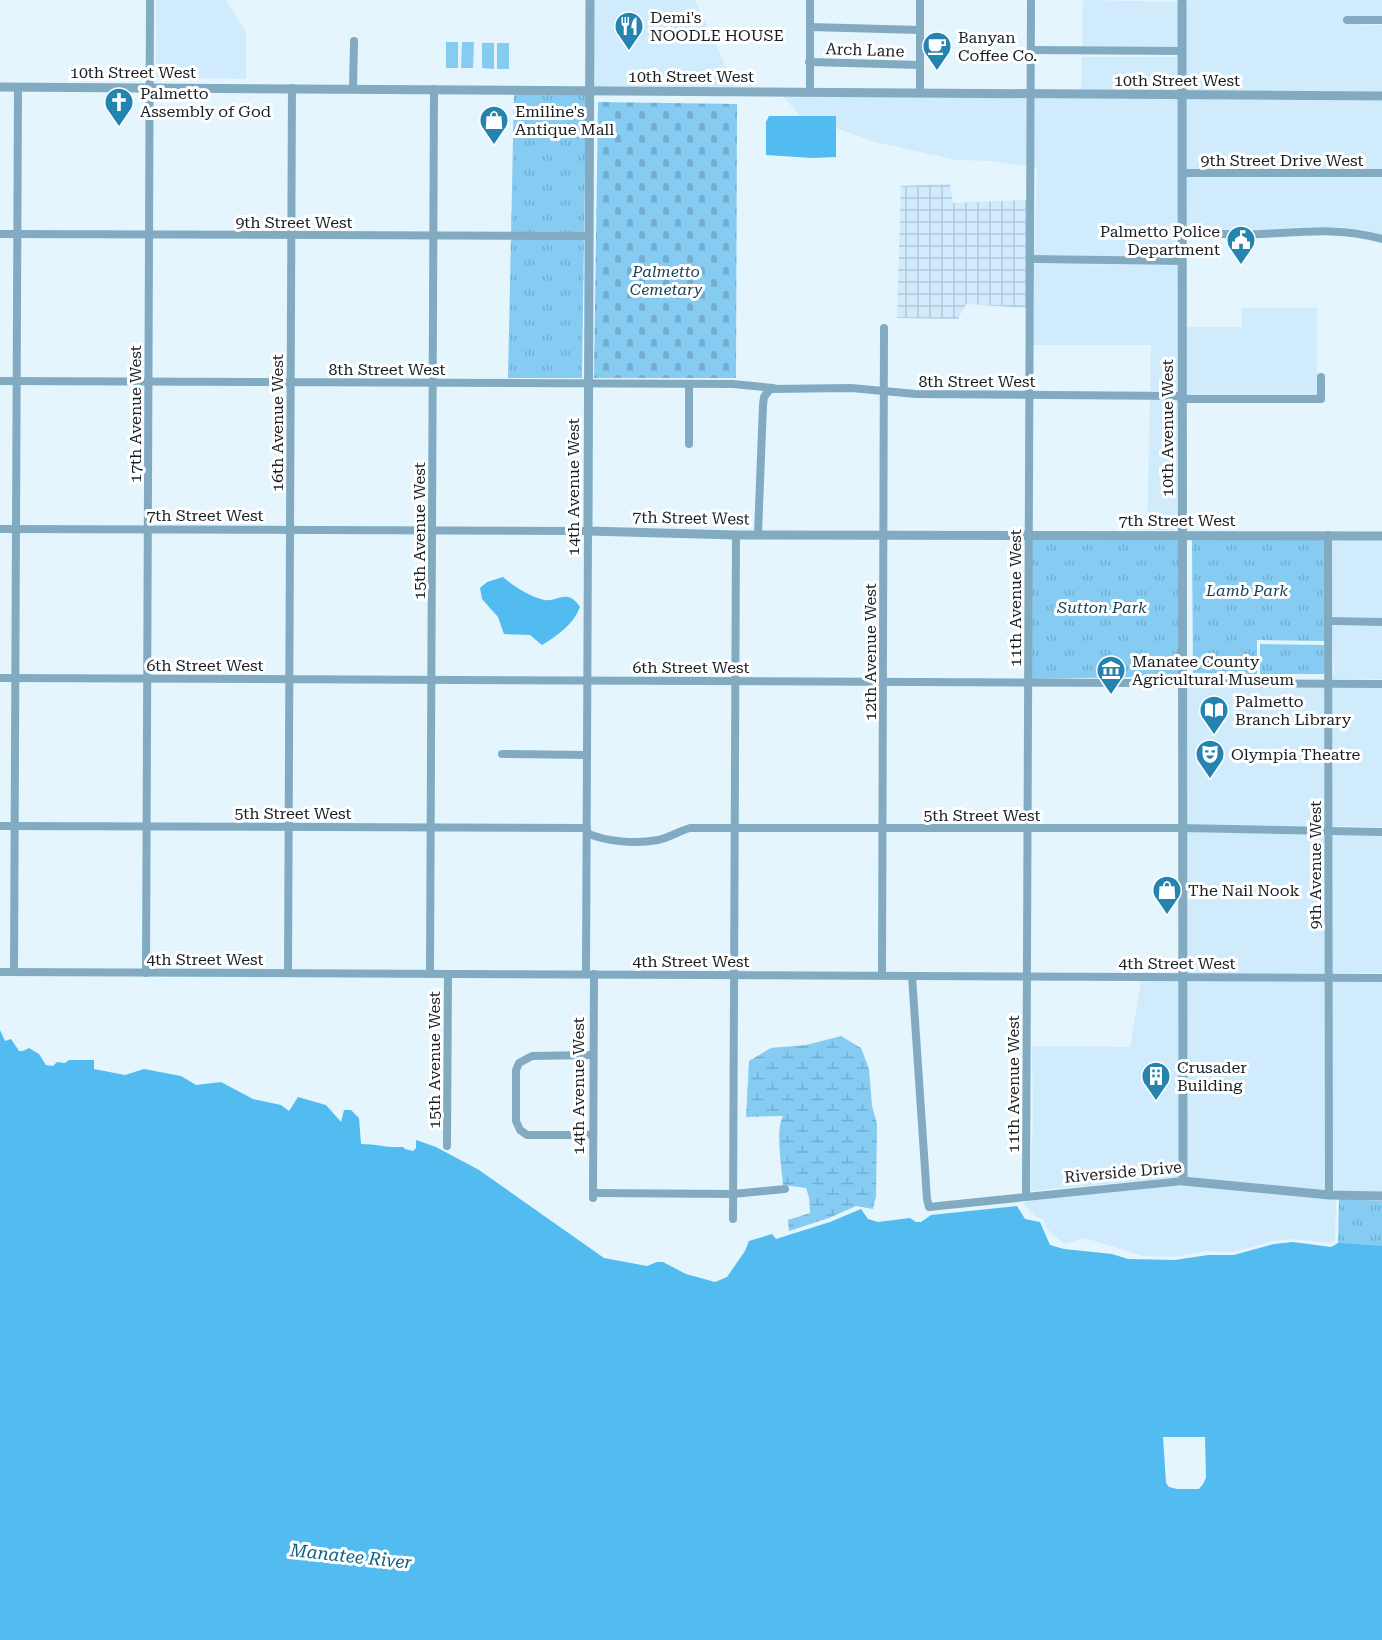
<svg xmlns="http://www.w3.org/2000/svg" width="1382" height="1640" font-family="'Roboto Serif',serif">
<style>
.built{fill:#d0ebfc}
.industrial{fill:url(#industrial-grid)}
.grass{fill:url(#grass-tufts)}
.wetland{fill:url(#wetland-marsh)}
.cemetery{fill:url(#cemetery-stones)}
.garden{fill:#86cbf2}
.water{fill:#52bbef}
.pier{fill:#e4f5fe}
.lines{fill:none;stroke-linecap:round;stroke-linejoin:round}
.minor{stroke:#82abc2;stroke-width:8}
.tertiary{stroke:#82abc2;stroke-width:9}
.labels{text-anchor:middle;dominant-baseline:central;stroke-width:6;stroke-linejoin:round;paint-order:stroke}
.poi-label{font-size:16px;fill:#181f23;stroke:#fff;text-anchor:start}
.street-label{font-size:16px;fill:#181f23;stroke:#fff}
.park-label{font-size:16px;font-style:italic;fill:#18445a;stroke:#fff}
.water-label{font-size:18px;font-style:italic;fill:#0c5f82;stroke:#fff}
</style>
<defs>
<pattern id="industrial-grid" width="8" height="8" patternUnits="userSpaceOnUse" patternTransform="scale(1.5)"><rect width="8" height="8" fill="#d0ebfc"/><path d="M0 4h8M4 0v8" fill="none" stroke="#b2c9d8"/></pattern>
<pattern id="grass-tufts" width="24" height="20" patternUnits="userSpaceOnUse" patternTransform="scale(1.5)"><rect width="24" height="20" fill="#86cbf2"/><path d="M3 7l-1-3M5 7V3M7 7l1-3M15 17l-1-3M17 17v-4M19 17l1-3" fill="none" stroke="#73aecf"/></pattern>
<pattern id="wetland-marsh" width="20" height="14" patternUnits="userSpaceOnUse" patternTransform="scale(1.5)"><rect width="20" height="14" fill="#86cbf2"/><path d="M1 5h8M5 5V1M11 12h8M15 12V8" fill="none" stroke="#73aecf"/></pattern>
<pattern id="cemetery-stones" width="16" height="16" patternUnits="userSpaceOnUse" patternTransform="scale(1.5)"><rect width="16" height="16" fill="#86cbf2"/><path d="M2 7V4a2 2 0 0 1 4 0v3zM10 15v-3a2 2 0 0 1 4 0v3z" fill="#73aecf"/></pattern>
</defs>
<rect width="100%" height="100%" fill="#e4f5fe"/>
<!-- built -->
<g class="built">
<path d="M156,0H226L246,32V79L156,77Z"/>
<path d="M593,0H695L735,87L593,86Z"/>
<path d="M1083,0L1178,2V49H1082Z"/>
<path d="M1185,0H1382V16H1344V24L1382,25V92L1185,90Z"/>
<path d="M1082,57H1178V90H1081Z"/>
<path d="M783,96L1027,98V166L992,161L957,160L875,142L836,128L835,116H800Z"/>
<path d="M1035,98L1178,99V257L1034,255L1037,168L1034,167Z"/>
<path d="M1185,99L1382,101V169H1186Z"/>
<path d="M1186,177H1382V235L1365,230L1339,227H1300L1261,230L1186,229Z"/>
<path d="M1034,264L1178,265V391H1150L1151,345H1033Z"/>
<path d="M1241,308H1317V395H1185L1184,327H1242Z"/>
<path d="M1150,399L1178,400V530H1147Z"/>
<path d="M1332,539L1382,540V618L1332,617Z"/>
<path d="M1332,626H1382V679H1332L1334,673Z"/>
<path d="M1185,687L1325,688V826L1186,824Z"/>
<path d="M1332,688H1382V827L1333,826Z"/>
<path d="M1186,832L1325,834V973H1187Z"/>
<path d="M1333,834L1382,836V973H1333Z"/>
<path d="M1141,981H1180V1177L1030,1191L1033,1117L1032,1046L1130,1047Z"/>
<path d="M1187,981H1325V1190L1187,1177Z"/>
<path d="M1333,982H1382V1193L1333,1191Z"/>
<path d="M1183,1185L1336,1200L1335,1240L1330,1243L1293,1239L1273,1241L1233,1252L1207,1251L1174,1257L1143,1256L1085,1238L1064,1244L1046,1228L1043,1219L1036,1217L1024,1205L1025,1200Z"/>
</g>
<!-- industrial -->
<path class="industrial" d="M950,184L953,203L1027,200L1026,308L966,304L958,319L897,318L901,186Z"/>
<!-- grass -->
<g class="grass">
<path d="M514,94H586L582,378H508Z"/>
<path d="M1031,537H1179V676L1032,679Z"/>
<path d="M1326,538L1325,641L1257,640V674L1193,673L1192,539Z"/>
<path d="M1260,644L1325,645V674H1260Z"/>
<path d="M1339,1199L1382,1201V1247L1338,1244Z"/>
</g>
<!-- wetland -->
<path class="wetland" d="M841,1036L861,1048L869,1069L872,1106L877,1124L876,1196L873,1209L856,1206L829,1218L789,1231L788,1220L810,1213L809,1197L806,1188L783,1185C782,1169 775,1129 783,1116L746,1117L749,1061L771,1048L806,1045Z"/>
<!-- cemetery -->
<path class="cemetery" d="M598,102L737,104L736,378H594Z"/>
<!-- garden -->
<g class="garden">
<rect x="446" y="42" width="12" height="26"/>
<path d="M462,42H474L473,68H461Z"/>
<path d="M482,43H494V69L482,68Z"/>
<rect x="497" y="43" width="12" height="26"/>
</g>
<!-- water -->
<g class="water">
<path d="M769,116H836V157L812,158L766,155V122Z"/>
<path d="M503,577C513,586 528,595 541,599C556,605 566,586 580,607C573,625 558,635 542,645L530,635L504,634L498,617L482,599L480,588L487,582Z"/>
<path d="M0,1030L5,1041L11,1039L19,1051H23L29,1048L39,1054L46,1065L53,1066L57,1062L65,1063L69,1060H94V1069L125,1075L144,1069L181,1076L196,1085L221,1082L253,1099L281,1105L289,1111L298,1097L326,1105L341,1122L344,1110H351L359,1118L361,1144C378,1144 385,1148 403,1147L405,1149L413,1151L416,1148V1140L436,1147L479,1170L604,1258L647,1266L657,1262H663L686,1274L715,1282L727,1277L745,1251L749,1241L772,1234L776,1239L830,1222L861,1209L868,1219L878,1222L910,1218L916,1222H921L931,1215L1017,1206L1025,1219L1040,1222L1050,1245L1064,1249L1112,1254L1128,1259L1175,1260L1208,1255H1234L1274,1244L1293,1242L1331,1247L1338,1243L1382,1246V1640H0Z"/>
</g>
<!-- pier -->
<path class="pier" d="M1163,1437H1205L1206,1478L1203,1484L1199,1489H1177L1169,1487L1166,1483Z"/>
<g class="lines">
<!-- minor -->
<g class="minor">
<path d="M920,0V93"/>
<path d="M1347,20H1382"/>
<path d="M810,27L920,30"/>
<path d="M1031,50L1182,51"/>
<path d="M809,62L920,65"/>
<path d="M353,88L354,41"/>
<path d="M810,92V0"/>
<path d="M1182,173H1382"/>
<path d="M1182,233C1208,233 1235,235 1261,234C1303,232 1341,227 1382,239"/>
<path d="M0,234L589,236"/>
<path d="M1030,259L1182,261"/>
<path d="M0,381L733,384L773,388"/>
<path d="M1181,399H1321V377"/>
<path d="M689,444V384"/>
<path d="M0,529L588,531L586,974"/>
<path d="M758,534L763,405L764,397L770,389L851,388L916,394L1181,396"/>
<path d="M1328,535L1329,1195"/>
<path d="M1329,621L1382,622"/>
<path d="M0,678L1382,684"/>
<path d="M502,754L587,755"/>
<path d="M0,826L587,828"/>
<path d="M587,833C606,842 637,844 658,840C669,838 679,831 690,828H1182L1382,832"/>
<path d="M0,972L1382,978"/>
<path d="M14,972L18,87"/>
<path d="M146,973L150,0"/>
<path d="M288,973L292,88"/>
<path d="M430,974L434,89"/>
<path d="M882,975L884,328"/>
<path d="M912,976L927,1199L929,1207L1183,1181"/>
<path d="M593,1135H527L520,1130L516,1121V1070L519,1063L532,1056L593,1055"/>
<path d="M447,1146L448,974"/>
<path d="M593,1193L733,1194L785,1189"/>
<path d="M1026,1196L1031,0"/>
<path d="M593,1198L594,974"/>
<path d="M733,1219L736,535"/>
</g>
<!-- tertiary -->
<g class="tertiary">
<path d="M590,0L588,531L736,535L1382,536"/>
<path d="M1182,0L1183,1181L1329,1195L1382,1196"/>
<path d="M0,87L1382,96"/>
</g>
</g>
<!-- icons -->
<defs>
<g id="restaurant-pin" transform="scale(1.5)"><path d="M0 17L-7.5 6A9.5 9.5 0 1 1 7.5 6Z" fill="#2484af" stroke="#fff"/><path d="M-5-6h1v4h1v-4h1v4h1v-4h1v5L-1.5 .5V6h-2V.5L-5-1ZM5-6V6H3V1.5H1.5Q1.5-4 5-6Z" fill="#fff"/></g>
<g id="cafe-pin" transform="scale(1.5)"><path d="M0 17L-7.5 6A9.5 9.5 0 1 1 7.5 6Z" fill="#2484af" stroke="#fff"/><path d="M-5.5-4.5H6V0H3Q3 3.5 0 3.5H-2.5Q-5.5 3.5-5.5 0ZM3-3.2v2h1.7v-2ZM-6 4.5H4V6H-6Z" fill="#fff"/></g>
<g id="church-pin" transform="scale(1.5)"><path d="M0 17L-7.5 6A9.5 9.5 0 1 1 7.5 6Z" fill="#2484af" stroke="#fff"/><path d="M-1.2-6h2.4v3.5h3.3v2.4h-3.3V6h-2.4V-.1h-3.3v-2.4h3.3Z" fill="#fff"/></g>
<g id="shop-pin" transform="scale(1.5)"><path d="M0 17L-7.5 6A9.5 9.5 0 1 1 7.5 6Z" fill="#2484af" stroke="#fff"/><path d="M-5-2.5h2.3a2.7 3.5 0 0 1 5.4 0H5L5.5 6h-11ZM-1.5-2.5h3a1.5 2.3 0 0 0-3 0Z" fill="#fff"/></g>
<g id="civic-pin" transform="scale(1.5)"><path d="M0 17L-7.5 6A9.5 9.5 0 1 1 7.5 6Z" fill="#2484af" stroke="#fff"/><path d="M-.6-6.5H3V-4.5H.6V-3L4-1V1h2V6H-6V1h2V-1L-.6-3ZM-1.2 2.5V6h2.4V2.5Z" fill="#fff"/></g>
<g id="museum-pin" transform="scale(1.5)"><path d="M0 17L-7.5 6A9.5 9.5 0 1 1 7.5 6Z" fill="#2484af" stroke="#fff"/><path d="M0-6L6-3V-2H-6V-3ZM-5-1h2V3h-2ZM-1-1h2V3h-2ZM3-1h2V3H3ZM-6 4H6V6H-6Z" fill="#fff"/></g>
<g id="library-pin" transform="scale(1.5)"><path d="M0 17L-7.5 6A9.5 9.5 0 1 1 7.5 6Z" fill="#2484af" stroke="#fff"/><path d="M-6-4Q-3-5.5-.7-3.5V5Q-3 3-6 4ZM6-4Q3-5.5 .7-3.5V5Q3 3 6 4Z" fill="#fff"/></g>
<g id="theatre-pin" transform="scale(1.5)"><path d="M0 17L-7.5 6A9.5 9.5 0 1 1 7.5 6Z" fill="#2484af" stroke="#fff"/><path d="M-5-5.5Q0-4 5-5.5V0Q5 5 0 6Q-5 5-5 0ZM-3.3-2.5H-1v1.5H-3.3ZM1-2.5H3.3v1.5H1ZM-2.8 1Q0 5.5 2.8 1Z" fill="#fff"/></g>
<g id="building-pin" transform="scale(1.5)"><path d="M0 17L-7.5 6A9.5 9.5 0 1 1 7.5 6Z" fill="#2484af" stroke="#fff"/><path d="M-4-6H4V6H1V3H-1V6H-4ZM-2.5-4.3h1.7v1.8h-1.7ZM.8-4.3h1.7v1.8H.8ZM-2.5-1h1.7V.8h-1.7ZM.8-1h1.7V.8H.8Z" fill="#fff"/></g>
</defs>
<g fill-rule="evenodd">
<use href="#restaurant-pin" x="629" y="26"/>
<use href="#cafe-pin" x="937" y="46"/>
<use href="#church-pin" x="119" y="102"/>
<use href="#shop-pin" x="494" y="120"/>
<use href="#civic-pin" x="1241" y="240"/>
<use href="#museum-pin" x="1111" y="670"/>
<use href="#library-pin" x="1214" y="710"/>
<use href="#theatre-pin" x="1210" y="754"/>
<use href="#shop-pin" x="1167" y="890"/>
<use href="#building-pin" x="1156" y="1076"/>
</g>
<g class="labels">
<!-- poi labels -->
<g class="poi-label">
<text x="650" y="17">Demi's<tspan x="650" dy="18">NOODLE HOUSE</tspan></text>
<text x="958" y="37">Banyan<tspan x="958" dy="18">Coffee Co.</tspan></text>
<text x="140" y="93">Palmetto<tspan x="140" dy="18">Assembly of God</tspan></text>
<text x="515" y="111">Emiline's<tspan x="515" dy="18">Antique Mall</tspan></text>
<text x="1220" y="231" text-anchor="end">Palmetto Police<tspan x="1220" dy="18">Department</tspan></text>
<text x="1132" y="661">Manatee County<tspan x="1132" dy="18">Agricultural Museum</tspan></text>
<text x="1235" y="701">Palmetto<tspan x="1235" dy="18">Branch Library</tspan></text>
<text x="1231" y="754">Olympia Theatre</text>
<text x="1188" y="890">The Nail Nook</text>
<text x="1177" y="1067">Crusader<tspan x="1177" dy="18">Building</tspan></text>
</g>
<!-- street labels -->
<g class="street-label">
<text transform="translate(865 50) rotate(2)">Arch Lane</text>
<text x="133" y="72">10th Street West</text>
<text x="691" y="76">10th Street West</text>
<text x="1177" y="80">10th Street West</text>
<text x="1282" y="160">9th Street Drive West</text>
<text x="294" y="222">9th Street West</text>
<text x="387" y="369">8th Street West</text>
<text x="977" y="381">8th Street West</text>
<text transform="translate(135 414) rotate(-90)">17th Avenue West</text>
<text transform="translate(277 423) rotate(-90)">16th Avenue West</text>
<text transform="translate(1167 428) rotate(-90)">10th Avenue West</text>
<text transform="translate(573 487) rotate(-90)">14th Avenue West</text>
<text x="205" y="515">7th Street West</text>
<text transform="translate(691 518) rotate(1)">7th Street West</text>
<text x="1177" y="520">7th Street West</text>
<text transform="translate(419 531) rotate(-90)">15th Avenue West</text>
<text transform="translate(1015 598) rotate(-90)">11th Avenue West</text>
<text transform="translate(870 652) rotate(-90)">12th Avenue West</text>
<text x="205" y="665">6th Street West</text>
<text x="691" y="667">6th Street West</text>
<text x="293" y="813">5th Street West</text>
<text x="982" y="815">5th Street West</text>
<text transform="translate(1315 865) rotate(-90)">9th Avenue West</text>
<text x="205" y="959">4th Street West</text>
<text x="691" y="961">4th Street West</text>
<text x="1177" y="963">4th Street West</text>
<text transform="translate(434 1060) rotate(-90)">15th Avenue West</text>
<text transform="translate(1013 1084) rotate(-90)">11th Avenue West</text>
<text transform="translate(578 1086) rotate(-90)">14th Avenue West</text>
<text transform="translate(1123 1172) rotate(-5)">Riverside Drive</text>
</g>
<!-- park labels -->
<g class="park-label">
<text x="666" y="271">Palmetto<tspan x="666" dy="18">Cemetary</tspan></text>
<text x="1247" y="590">Lamb Park</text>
<text x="1102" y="607">Sutton Park</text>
</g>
<!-- water labels -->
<g class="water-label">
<text transform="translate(351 1556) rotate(6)">Manatee River</text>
</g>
</g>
</svg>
